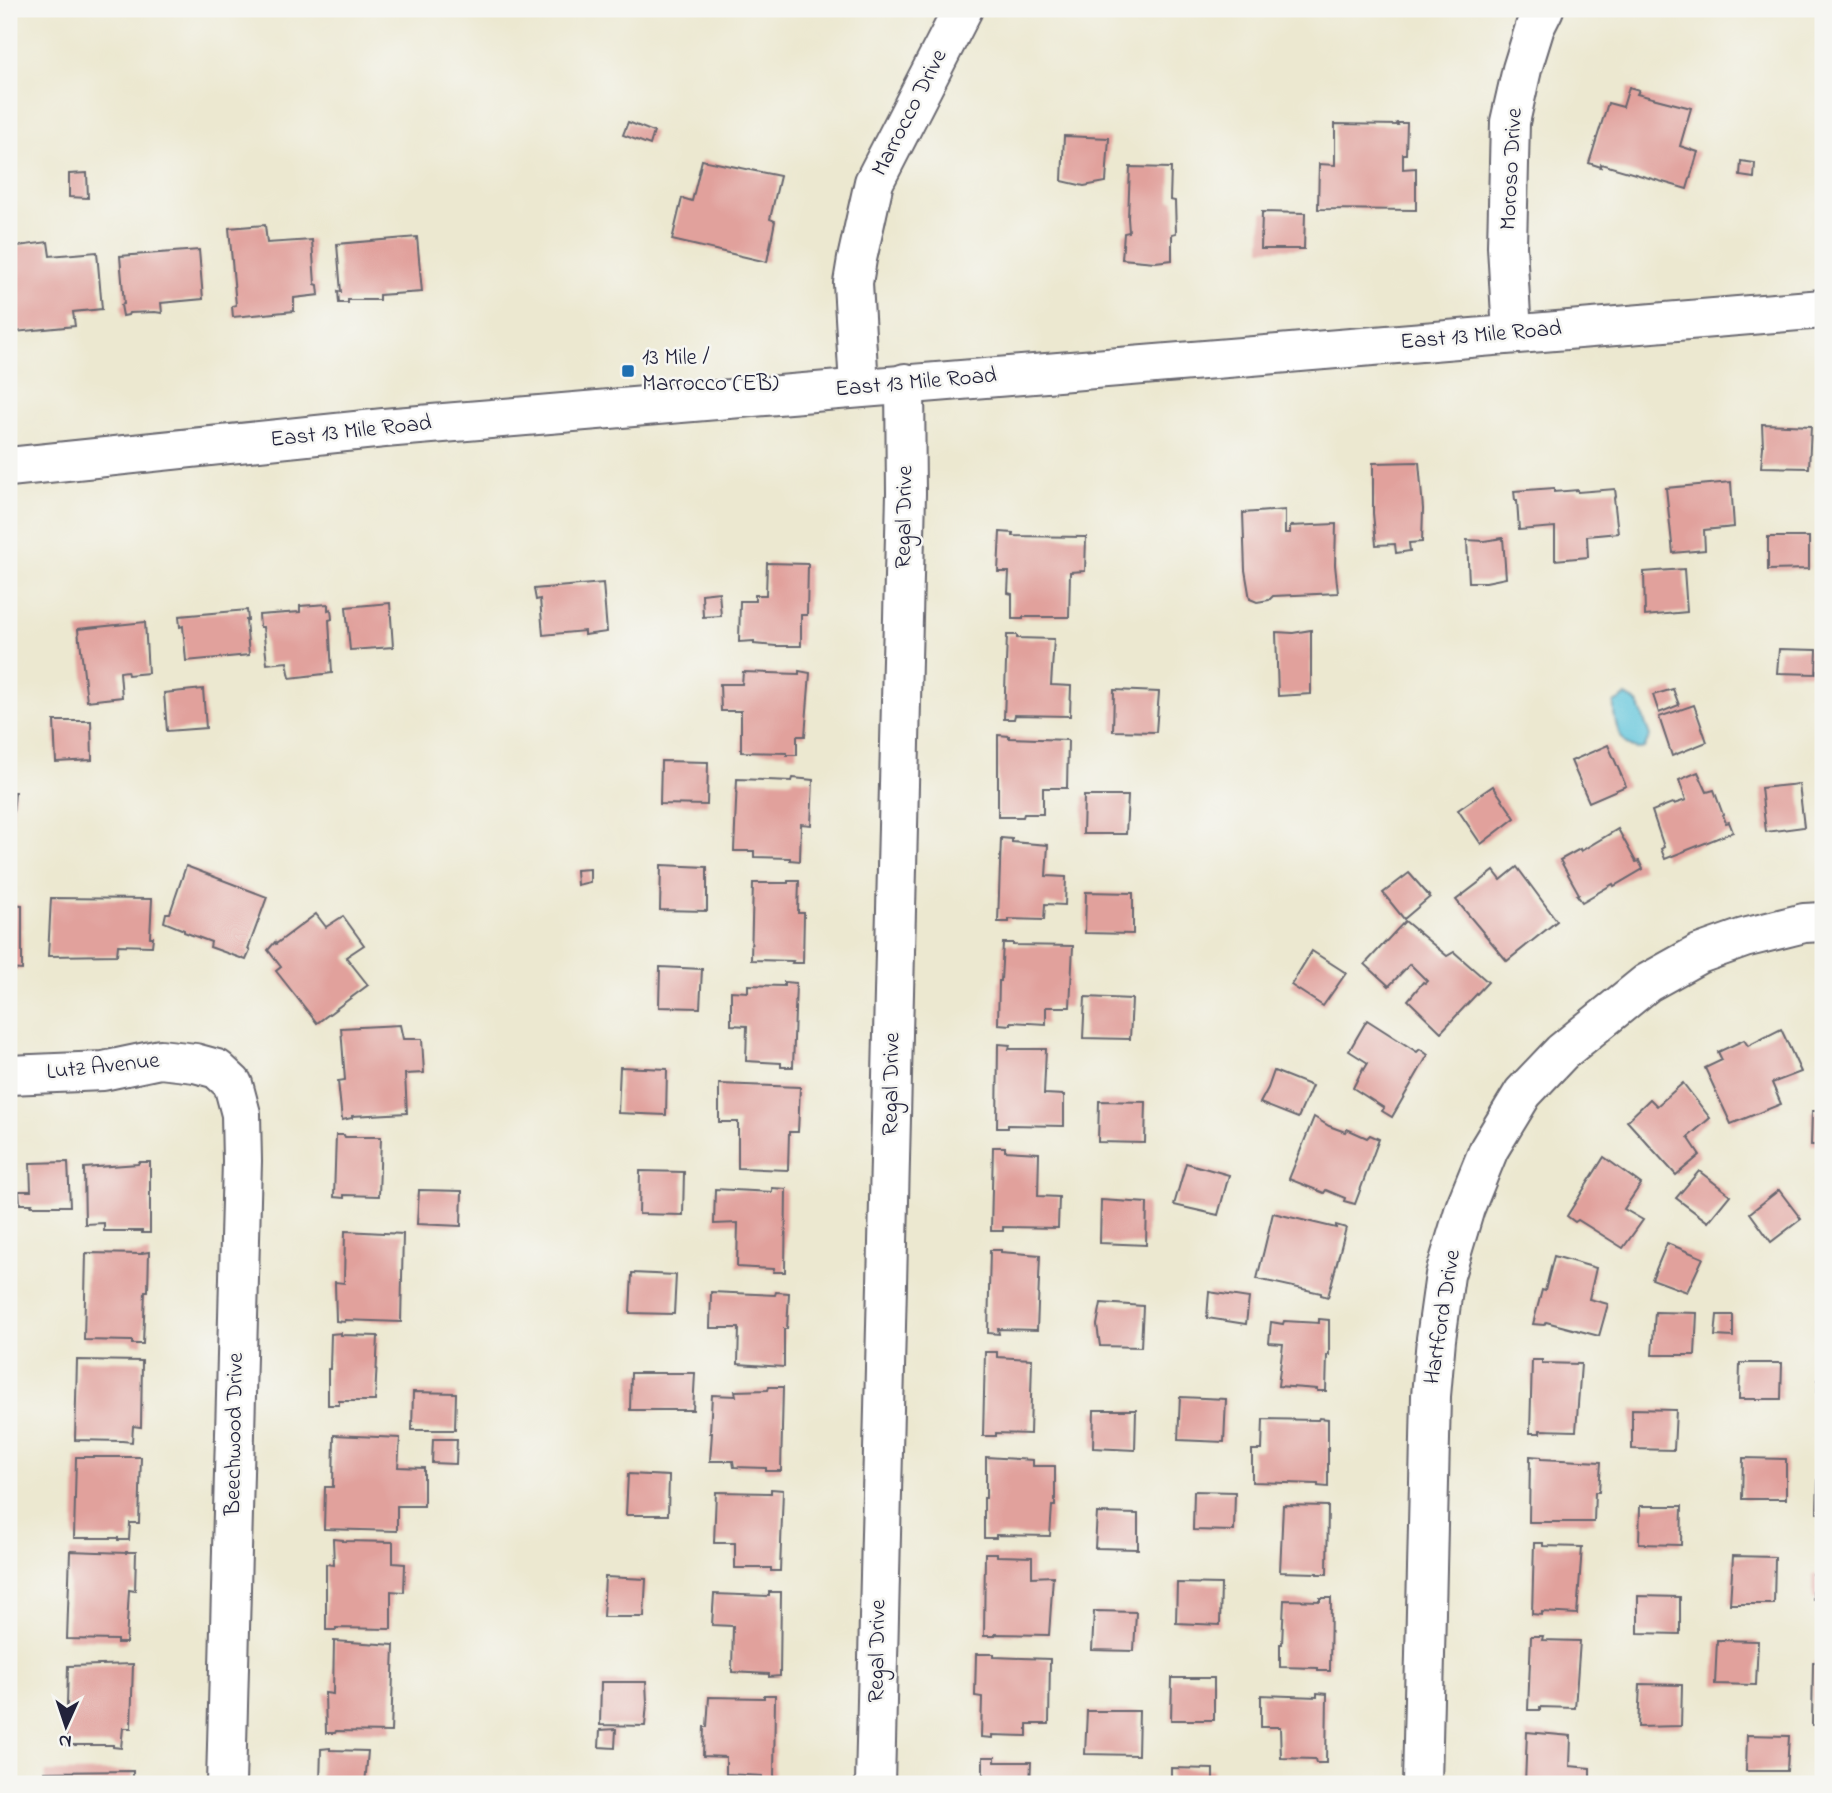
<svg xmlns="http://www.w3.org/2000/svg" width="1832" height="1793" font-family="'Indie Flower',sans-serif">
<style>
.water{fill:#5ec5db;stroke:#40748b;stroke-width:2}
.building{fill:#e1a19c}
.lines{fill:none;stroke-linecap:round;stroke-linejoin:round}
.minor-casing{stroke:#69676f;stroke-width:42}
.major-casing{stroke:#69676f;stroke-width:42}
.minor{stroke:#fff;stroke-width:38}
.major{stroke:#fff;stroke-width:38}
.poi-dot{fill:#1f6fb2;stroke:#f6f6f2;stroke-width:2.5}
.labels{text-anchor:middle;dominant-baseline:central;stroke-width:5;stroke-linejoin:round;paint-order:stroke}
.street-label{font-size:23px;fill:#22223b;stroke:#f6f6f2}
.poi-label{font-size:23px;fill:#22223b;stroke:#f6f6f2;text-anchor:start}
</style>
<rect width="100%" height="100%" fill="#f6f6f2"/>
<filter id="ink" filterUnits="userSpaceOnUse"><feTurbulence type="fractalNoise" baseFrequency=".0143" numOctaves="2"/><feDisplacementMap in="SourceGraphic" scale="14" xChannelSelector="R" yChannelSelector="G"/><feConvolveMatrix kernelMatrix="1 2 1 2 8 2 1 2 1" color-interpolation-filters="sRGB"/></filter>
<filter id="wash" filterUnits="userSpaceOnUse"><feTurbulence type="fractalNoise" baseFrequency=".00686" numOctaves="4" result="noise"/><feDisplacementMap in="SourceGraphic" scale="28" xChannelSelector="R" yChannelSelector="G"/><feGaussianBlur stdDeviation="1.57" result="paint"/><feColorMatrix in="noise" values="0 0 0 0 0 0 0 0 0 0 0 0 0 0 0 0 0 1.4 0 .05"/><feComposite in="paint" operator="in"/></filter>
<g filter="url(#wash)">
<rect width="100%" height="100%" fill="#ece8d0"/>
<!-- water -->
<path class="water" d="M1626,696L1638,703L1650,736L1644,748C1622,755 1612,720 1614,703Z"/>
<g id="blocks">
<!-- building -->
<g class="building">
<path d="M1629,87L1639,90L1637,94L1691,108L1680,146L1698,152L1687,189L1601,164V167L1589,163L1608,103L1623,107Z"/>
<path d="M628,122L654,132L650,145L623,135Z"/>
<path d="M1397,123H1407L1406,154H1403V169L1416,168V210L1318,209L1319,164L1335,165V124L1398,125Z"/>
<path d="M1064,136L1109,138L1106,182L1084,186L1062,181Z"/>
<path d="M702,160L780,176L770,219L775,221L767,262L672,240L682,198L692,201Z"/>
<path d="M1741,161L1755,163L1754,178L1740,176Z"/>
<path d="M1130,167L1171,168L1170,200L1175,201L1176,233L1172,234V260L1155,262L1122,259L1124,233L1129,232L1128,218Z"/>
<path d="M87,173L88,198L69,197V174Z"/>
<path d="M1262,212L1305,213L1304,249H1261Z"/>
<path d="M265,225L267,243L312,240L315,284L318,285L319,295L294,298V311L233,317L232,306L236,305L229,228Z"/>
<path d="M417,237L422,292L379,295V300H348V303H339L338,291L341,292L337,244Z"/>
<path d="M48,242L50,256L97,252L102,309L73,312L75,326L15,332L10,247Z"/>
<path d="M199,250L203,299L161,303L162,313L155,312L129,313L128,315L123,316L121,305L124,304L120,256Z"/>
<path d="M1762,424L1811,426L1809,468L1761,467L1763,447Z"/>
<path d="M1419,462L1423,509L1422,542L1409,543L1410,551L1396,553L1395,544L1376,545L1373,513V463Z"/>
<path d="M1731,482L1734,527L1704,530L1705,550L1673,553L1666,488Z"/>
<path d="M1554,488V492L1578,490V492L1615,489L1616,497L1614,498L1618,533L1587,536L1588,557L1555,560V527L1519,530L1517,500H1515L1514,491Z"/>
<path d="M1285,510V533H1290V526L1336,524L1335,565L1338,593L1273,596L1269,600L1257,602L1250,599L1245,570L1243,513Z"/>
<path d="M1000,532L1013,533V536L1086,537L1085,571L1070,572L1069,617H1023V619H1012V594L1008,593L1009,572H998Z"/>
<path d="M1768,537H1809V569L1768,570Z"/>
<path d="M1503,538L1506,578L1486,582H1469L1467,540L1484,541Z"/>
<path d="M767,563L808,564L807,615H801V646H776L754,644V641L739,642L740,601H755V595H766Z"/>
<path d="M1684,569L1687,612L1645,616L1644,572Z"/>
<path d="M603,583L607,632L584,635V631L543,635L540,599L536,600L534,589Z"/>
<path d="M719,592L721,616L703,617L702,594Z"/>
<path d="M390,603L393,647L350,650L346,607Z"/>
<path d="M328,604V610L331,609L332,619L329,620L332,673L290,678L287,662L267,664L263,627H260L259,615L300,612V606Z"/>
<path d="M247,610L248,620H246L249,655L186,661L183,626L180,627L179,616Z"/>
<path d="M145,622L148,673L128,675L127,671L120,672L122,697L87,701L80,640H79L78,629Z"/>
<path d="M1311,630V694L1278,696L1276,632L1293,633Z"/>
<path d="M1007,635H1017V638L1054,639L1051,685L1071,686L1070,716L1015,715L1014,719H1004Z"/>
<path d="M1779,649L1817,650L1816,674L1777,673Z"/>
<path d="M799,671L810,673L805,736H797V755H787V753L741,752V711H721L720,684H742L743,672L799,674Z"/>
<path d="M203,689L206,728L167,731L164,693Z"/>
<path d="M1673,689L1679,705L1659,713L1653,695Z"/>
<path d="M1114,690L1159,692L1156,732L1113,731Z"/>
<path d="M1694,705L1707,742L1672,756L1659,717Z"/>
<path d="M54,721H91L92,760L56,762Z"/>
<path d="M998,735L1009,736V738L1068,740L1067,788H1043V814H1024L1023,817H998Z"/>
<path d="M1608,745L1626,786L1589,802L1571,761Z"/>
<path d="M661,761L708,762L707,805L660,804Z"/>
<path d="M1698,772L1707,792L1714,790L1726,823L1729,822L1733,832L1665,859L1661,849L1664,847L1652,811L1672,803L1674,804L1686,800L1679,780Z"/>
<path d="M793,778L813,780L811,825L801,824L800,861L790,860V858L754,857V851H734L737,779L792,781Z"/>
<path d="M1799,784L1804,827L1766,832L1761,788Z"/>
<path d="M1493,786L1515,818L1481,844L1458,810Z"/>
<path d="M9,792H15L11,835H9Z"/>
<path d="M1084,796H1128L1126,834H1083Z"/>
<path d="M1618,829L1636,862L1639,861L1643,869L1614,886L1613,884L1582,902L1577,895L1579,894L1560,860L1580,849L1581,851Z"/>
<path d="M1001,838L1012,839V842L1048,845L1046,876L1066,877L1065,905L1045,904L1044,920L1009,919V922H998Z"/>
<path d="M661,865L707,867V911L660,910Z"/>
<path d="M186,866L267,897L248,949L250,951L246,960L210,947L211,942L184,932V930L164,922L166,913H170Z"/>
<path d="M1517,867L1557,921L1507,961L1456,900L1494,871L1501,880Z"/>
<path d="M590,869V882L577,885L576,870Z"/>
<path d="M1409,873L1430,897L1404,919L1383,893Z"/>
<path d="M788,881H799L798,913H804L803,963H792L793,961L751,960L753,883H788Z"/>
<path d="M1086,892L1133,893V934L1085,933Z"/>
<path d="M51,898L152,899L150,937H153L152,946L118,945L117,955L48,956Z"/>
<path d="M9,904L22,905V970L9,969Z"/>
<path d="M316,914L326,927L343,916L364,945L346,957L368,985L317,1023L276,971L281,967L268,950L275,942L276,944Z"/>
<path d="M1405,921L1447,956L1454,952L1488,982L1441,1032L1408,1000L1423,982L1425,983L1427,981L1410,964L1389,986L1365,964Z"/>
<path d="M1003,943H1013V945L1073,946L1070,1007H1046V1024L1011,1022V1025L998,1024L999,981H1001Z"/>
<path d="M1312,951L1346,973L1323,1006L1291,985Z"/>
<path d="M660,967L702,969L700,1008L659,1007Z"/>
<path d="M784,982L796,983L793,1067H781V1063L746,1061L747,1026L731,1025V991L748,992V985L784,986Z"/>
<path d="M1085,997L1132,999L1130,1039L1083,1038Z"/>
<path d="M1367,1020L1417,1052L1420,1049L1428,1055L1392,1117L1382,1111L1384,1108L1353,1088L1363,1068L1364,1070L1368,1063L1349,1051Z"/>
<path d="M400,1025L403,1039H422L424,1073L405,1074L407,1113L352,1116V1118L342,1120L338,1081L345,1080L341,1028Z"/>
<path d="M1781,1029L1801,1072L1772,1083L1781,1104L1731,1124L1705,1068L1722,1060L1718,1052L1744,1040L1748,1046Z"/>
<path d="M998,1044L1010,1045L1009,1049H1046L1044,1094L1064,1095V1126L1008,1125V1128H997Z"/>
<path d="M620,1067L667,1069L666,1115L618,1113Z"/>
<path d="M1274,1071L1312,1086L1298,1118L1260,1103L1268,1088Z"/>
<path d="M1683,1083L1710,1118L1688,1137L1700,1155L1676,1175L1627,1121L1650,1099L1657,1106Z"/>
<path d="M719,1084L800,1087L798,1132H789L788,1170L738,1168V1122H719Z"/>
<path d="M1099,1101L1146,1102L1145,1143L1098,1142Z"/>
<path d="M1812,1111H1823V1145H1811Z"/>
<path d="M1314,1117L1329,1126L1345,1132L1347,1129L1367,1138L1370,1135L1379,1139L1355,1204L1344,1201L1345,1198L1326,1190L1324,1193L1289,1179Z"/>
<path d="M336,1135H344L345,1137H381L379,1196L344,1195V1198L334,1197Z"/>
<path d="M993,1147H1005V1151L1039,1153L1038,1196L1059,1197L1058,1228L1003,1227V1231H991Z"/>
<path d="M1604,1157L1641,1184L1624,1209L1643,1220L1623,1248L1578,1220L1575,1222L1567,1216Z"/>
<path d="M68,1162L70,1206H31L32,1204H20L19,1191H31L30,1163Z"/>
<path d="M139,1162H150V1233H142V1231H104V1223L85,1224L84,1168L138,1164Z"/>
<path d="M1186,1163L1229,1175L1218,1215L1174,1205Z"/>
<path d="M640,1171L684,1172L683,1215L639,1214Z"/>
<path d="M1699,1171L1730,1195L1708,1222L1676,1198Z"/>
<path d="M9,1179H11L13,1211H9Z"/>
<path d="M772,1188L786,1189L785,1272H773L774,1269L737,1267L738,1223L714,1224L715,1189L772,1192Z"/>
<path d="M419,1190L462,1191L461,1226L417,1224Z"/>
<path d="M1779,1190L1801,1219L1771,1242L1750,1213Z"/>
<path d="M1101,1200L1147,1203L1146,1245L1100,1243Z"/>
<path d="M1273,1213L1336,1228V1225L1346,1228L1328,1297L1321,1295V1293L1257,1279Z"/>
<path d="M345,1231L403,1234L401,1322L345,1320V1322L336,1321L335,1282L344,1283Z"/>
<path d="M1667,1243L1703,1258L1687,1292L1652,1279Z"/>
<path d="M990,1250H1001V1252L1040,1255L1037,1330L998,1329L999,1334L988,1333Z"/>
<path d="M149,1252L148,1291H145L143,1344H132V1341L84,1340L86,1253L142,1254V1253Z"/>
<path d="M1554,1256L1596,1268L1589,1299L1608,1304L1599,1336L1546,1322L1544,1325L1533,1324L1542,1290L1545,1291Z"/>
<path d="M632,1273L676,1275L674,1314L630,1313Z"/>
<path d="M711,1292L775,1295L776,1292L789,1293L787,1329H784V1367L738,1364L739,1328H710Z"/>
<path d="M1209,1292L1249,1298L1246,1324L1207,1318Z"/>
<path d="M1101,1303L1143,1306L1141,1347L1100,1346L1097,1325Z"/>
<path d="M1655,1312L1697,1313L1695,1355H1652Z"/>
<path d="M1717,1315H1733V1337L1715,1336Z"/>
<path d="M1319,1319L1329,1320V1355H1327L1326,1391H1317V1389L1278,1386L1283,1344L1269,1343L1271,1322L1283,1324L1284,1321L1319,1323Z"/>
<path d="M341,1333V1335L378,1336L375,1401H339V1405H328V1369H330L331,1334Z"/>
<path d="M985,1352H997V1357L1032,1359L1030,1434L996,1433V1436H983Z"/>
<path d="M77,1360L142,1361L141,1427L133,1426L132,1442L122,1441L75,1440Z"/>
<path d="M1532,1360H1542V1363L1581,1364L1576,1431L1540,1430V1433H1530Z"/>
<path d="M1740,1363H1782L1781,1399H1739Z"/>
<path d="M631,1373H695L693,1410H630Z"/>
<path d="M1818,1380H1823V1410H1817Z"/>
<path d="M769,1387H783L781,1471H766V1468L734,1467L733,1461H710L712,1433H710L712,1395L736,1396L735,1391L768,1390Z"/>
<path d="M413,1392L456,1393L455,1430H412Z"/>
<path d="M1180,1397L1226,1399L1224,1442L1178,1440Z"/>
<path d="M1632,1409L1676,1410L1674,1450L1632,1449Z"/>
<path d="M1094,1410H1136L1135,1450L1093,1448Z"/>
<path d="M1319,1418L1328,1419V1487L1318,1486V1484L1252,1482V1450H1262L1263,1419L1318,1420Z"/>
<path d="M334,1435L400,1438L398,1467L424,1468V1506H397V1531L324,1529L325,1487H333Z"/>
<path d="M433,1439H457L456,1464L432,1463Z"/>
<path d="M1530,1456L1541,1457V1459L1601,1462L1599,1492H1595L1594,1522H1529Z"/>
<path d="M76,1457H141L139,1523H130L129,1540H118V1538H74Z"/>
<path d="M986,1457L1033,1460V1466H1055V1506H1052L1050,1536L996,1535V1538H984V1498H986Z"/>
<path d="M1743,1458L1786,1459V1499H1742Z"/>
<path d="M628,1474L669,1476L668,1515H626Z"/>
<path d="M1818,1479H1823V1514L1817,1513Z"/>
<path d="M771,1489L783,1490L780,1571H771V1568H735V1543H714L716,1492L771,1493Z"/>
<path d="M1194,1491L1235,1492L1234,1531L1193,1530Z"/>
<path d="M1283,1505L1328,1506L1327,1574H1317V1573L1280,1572Z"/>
<path d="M1640,1506H1682L1681,1545L1639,1544Z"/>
<path d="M1097,1513L1138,1514V1549L1095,1548Z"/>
<path d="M333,1539L343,1540V1541L393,1542V1563L405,1564L404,1592L391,1591V1629L336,1628V1630H326V1564L334,1565Z"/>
<path d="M1534,1543H1543V1546L1582,1547L1577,1614L1542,1612V1615L1532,1614Z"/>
<path d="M70,1551L126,1553V1552H136L135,1591L129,1590L126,1643H117V1640L67,1639Z"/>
<path d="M985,1553H997V1556L1032,1557V1577L1053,1576L1049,1635L995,1634V1636H984Z"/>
<path d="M1733,1556L1775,1557L1774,1604H1730Z"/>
<path d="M1813,1574H1823V1600L1813,1599Z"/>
<path d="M605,1577L646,1579L644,1617H603Z"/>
<path d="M1177,1583L1221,1584L1220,1625L1176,1623Z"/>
<path d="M769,1592H781L780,1676L769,1677V1674L732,1672L733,1626L712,1625L714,1594L769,1596Z"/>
<path d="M1638,1596L1680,1597V1634L1638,1633Z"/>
<path d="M1320,1598H1331L1330,1671H1318V1668L1280,1667V1644H1282L1284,1600L1320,1601Z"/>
<path d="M1094,1611L1136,1612L1134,1651L1092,1650Z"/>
<path d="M1531,1636H1543L1542,1640L1580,1641L1575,1708L1540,1707V1710H1528Z"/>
<path d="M1717,1640L1758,1641L1756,1685L1715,1684Z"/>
<path d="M334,1641L394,1645L391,1732L336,1731L335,1733H326L325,1693L333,1694Z"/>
<path d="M976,1654H994V1657L1050,1659L1049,1724H1027V1736L992,1735V1738L981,1737L982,1697L975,1696Z"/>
<path d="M1813,1662H1823V1725H1812Z"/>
<path d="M133,1664L131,1728H123L121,1748L113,1747V1745H66L68,1666Z"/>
<path d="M1172,1678H1214V1720H1171Z"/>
<path d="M601,1682H646L647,1703L645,1726L600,1725Z"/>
<path d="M1640,1684L1682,1685L1681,1726L1638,1727Z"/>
<path d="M1317,1693L1327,1694L1326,1763H1316L1315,1759L1281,1758L1280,1727H1261V1695L1317,1697Z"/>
<path d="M764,1695H775L774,1779H762V1776L726,1774V1757L703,1756L704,1727H707L709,1697L764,1698Z"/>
<path d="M1087,1711H1139L1138,1755L1085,1754Z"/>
<path d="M616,1729L615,1748L599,1747L600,1730Z"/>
<path d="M1527,1732L1571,1736L1570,1766L1590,1768V1784H1525Z"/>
<path d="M1747,1735L1789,1736L1787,1771H1746Z"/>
<path d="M330,1748V1750L368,1751L365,1784H320L321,1749Z"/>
<path d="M983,1757H995V1762H1031L1030,1784H983Z"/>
<path d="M1171,1768L1213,1769V1784H1171Z"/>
<path d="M133,1771V1784H45V1772Z"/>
</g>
</g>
</g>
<g filter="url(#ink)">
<use href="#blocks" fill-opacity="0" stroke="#69676f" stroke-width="2"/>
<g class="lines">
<!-- minor casing -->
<g class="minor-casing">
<g id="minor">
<path d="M1512,334L1507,246L1510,122L1522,69L1535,27L1544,9"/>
<path d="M859,387L853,283L857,259L874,182L963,9"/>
<path d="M9,1075L103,1071L160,1059L195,1063L217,1069L233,1084L241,1114L242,1161L226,1784"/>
<path d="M875,1784L906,493L905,383"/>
<path d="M1422,1784L1431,1396L1436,1339L1445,1275L1465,1208L1489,1149L1523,1093L1562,1052L1647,983L1699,954L1744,938L1804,923L1823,922"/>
</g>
</g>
<!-- major casing -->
<g class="major-casing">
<path id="major" d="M9,467L384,428L633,407L1823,309"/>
</g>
<!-- minor -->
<use href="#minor" class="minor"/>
<!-- major -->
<use href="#major" class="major"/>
</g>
</g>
<!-- markers -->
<rect class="poi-dot" x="621" y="364" width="14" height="14" rx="3.5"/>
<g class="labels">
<!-- street labels -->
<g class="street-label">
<text transform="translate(910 113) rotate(-63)">Marrocco Drive</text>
<text transform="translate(1512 169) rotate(-87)">Moroso Drive</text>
<text transform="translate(1481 336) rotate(-5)">East 13 Mile Road</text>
<text transform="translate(916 383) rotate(-5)">East 13 Mile Road</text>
<text transform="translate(351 432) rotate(-6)">East 13 Mile Road</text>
<text transform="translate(905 517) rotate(-89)">Regal Drive</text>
<text transform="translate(103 1067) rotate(-6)">Lutz Avenue</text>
<text transform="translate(892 1084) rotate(-89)">Regal Drive</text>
<text transform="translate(1443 1317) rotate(-81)">Hartford Drive</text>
<text transform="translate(235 1434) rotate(-89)">Beechwood Drive</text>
<text transform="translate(878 1651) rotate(-89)">Regal Drive</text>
</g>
<!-- poi labels -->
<g class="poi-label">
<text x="642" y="358">13 Mile /<tspan x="642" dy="26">Marrocco (EB)</tspan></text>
</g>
</g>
<!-- margin -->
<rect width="1832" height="1793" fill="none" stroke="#f6f6f2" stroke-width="35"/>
<!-- north arrow -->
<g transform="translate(66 1726) rotate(183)" stroke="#f6f6f2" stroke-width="5" paint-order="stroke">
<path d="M0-5L12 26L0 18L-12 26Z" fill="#22223b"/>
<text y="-10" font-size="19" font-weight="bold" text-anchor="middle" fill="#22223b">N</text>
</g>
</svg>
